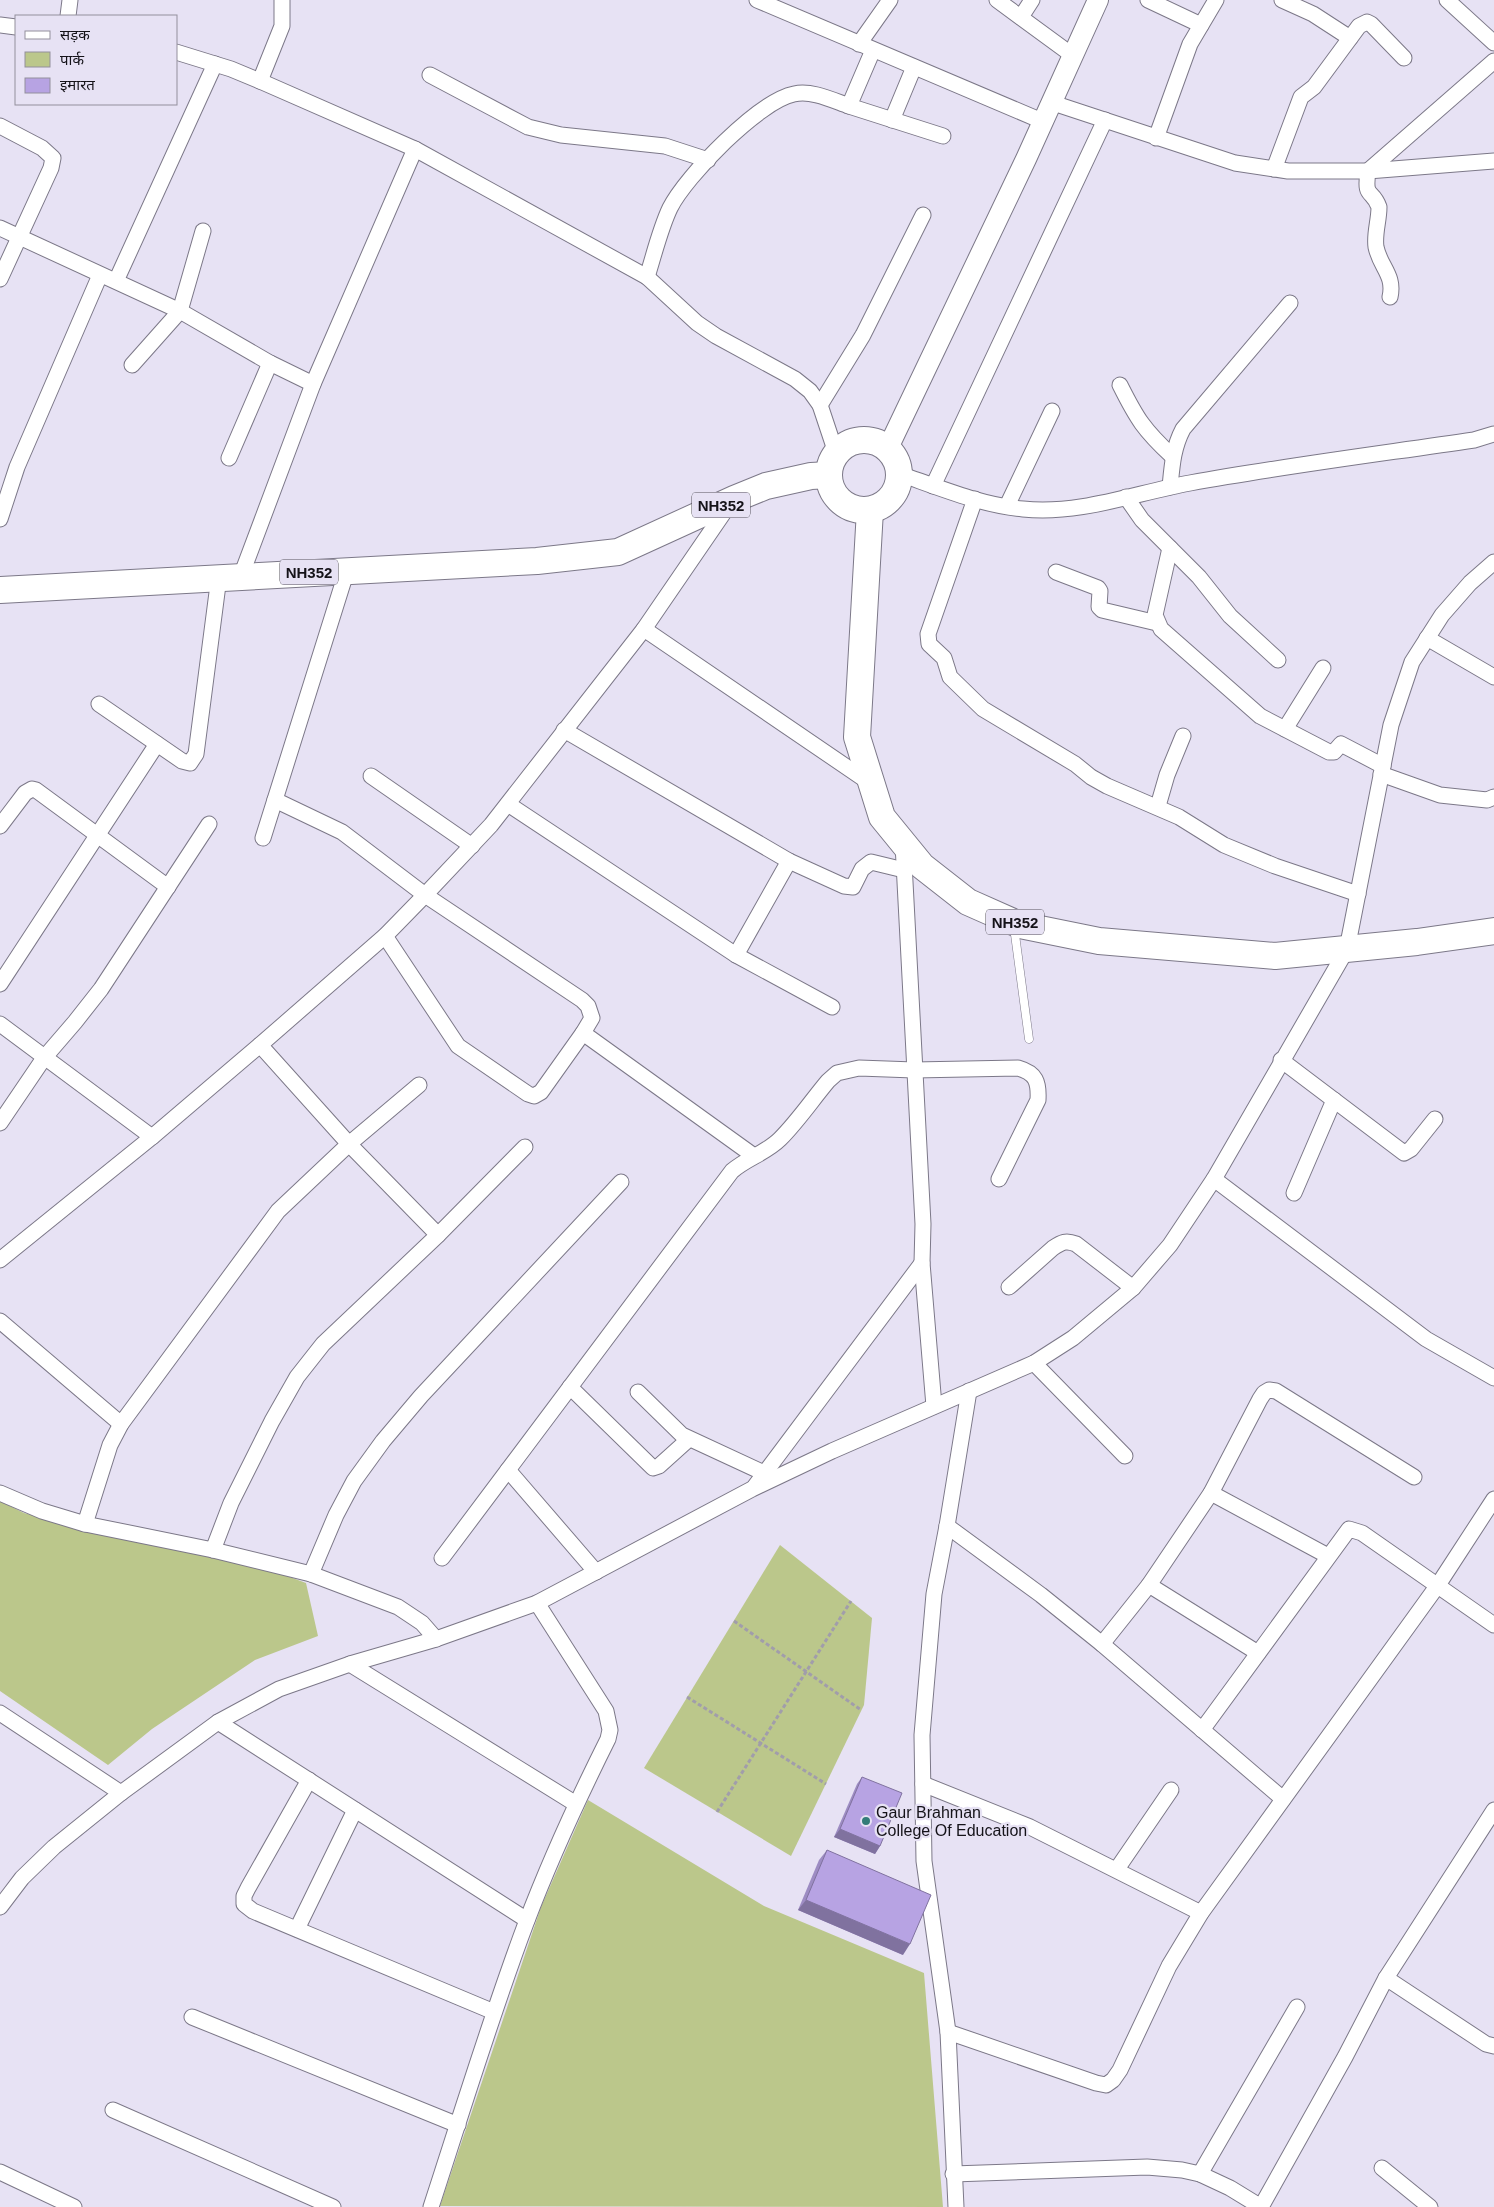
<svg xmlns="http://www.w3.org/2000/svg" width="1494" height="2207" font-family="Helvetica,'Noto Sans Devanagari',sans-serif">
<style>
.green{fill:#bbc78b}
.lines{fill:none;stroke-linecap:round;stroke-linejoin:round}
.lane-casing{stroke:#7c7888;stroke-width:9}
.street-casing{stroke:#7c7888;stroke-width:17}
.secondary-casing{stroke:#7c7888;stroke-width:22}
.highway-casing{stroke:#7c7888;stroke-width:28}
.path{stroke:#a19dab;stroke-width:3;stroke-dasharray:4 2.5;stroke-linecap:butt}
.lane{stroke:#fff;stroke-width:8}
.street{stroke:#fff;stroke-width:15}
.secondary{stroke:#fff;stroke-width:20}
.highway{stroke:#fff;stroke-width:26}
.wall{fill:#9d8cc3}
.shaded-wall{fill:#80729f}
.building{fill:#b7a3e3;stroke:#80729f}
.poi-dot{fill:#337c79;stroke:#e7e2f4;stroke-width:2}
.labels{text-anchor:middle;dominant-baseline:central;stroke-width:4.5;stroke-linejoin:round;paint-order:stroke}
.shield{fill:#e7e2f4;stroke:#54515b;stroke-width:1}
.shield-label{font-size:15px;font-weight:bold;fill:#151319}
.poi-label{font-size:16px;fill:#151319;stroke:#e7e2f4;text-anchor:start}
</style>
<rect width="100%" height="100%" fill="#e7e2f4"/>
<!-- green -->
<g class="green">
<path d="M0,1501L24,1513L95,1531L271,1570L306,1583L318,1636L255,1660L152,1729L108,1765L0,1691Z"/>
<path d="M780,1545L872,1618L864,1705L791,1856L644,1768Z"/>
<path d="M588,1800L764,1906L924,1973L943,2207L440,2206L541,1907Z"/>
</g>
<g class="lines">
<!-- lane casing -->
<g class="lane-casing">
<path id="lane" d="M1014,927L1029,1039"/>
</g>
<!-- street casing -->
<g class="street-casing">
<g id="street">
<path d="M757,0L1042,121"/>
<path d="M997,0L1072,55"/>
<path d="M1148,0L1201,25"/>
<path d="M1282,0L1313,14L1350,38"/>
<path d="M1447,0L1494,43"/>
<path d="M68,16L70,0"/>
<path d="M1021,17L1032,0"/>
<path d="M0,25L16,27"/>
<path d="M859,44L890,0"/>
<path d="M176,52L231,69L260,81L415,149L647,277L697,323L716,336L795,379L810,391L820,405L836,453"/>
<path d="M430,75L528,127L561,135L665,146L708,160"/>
<path d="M260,81L282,26V0"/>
<path d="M1050,102L1235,163L1288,171H1368L1494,161"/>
<path d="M849,106L943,136"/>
<path d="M892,120L914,67"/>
<path d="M0,126L42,148L53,158L51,168L0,279"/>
<path d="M1156,138L1190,44L1216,0"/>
<path d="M1274,169L1301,97L1314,87L1359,26L1367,22L1371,24L1404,58"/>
<path d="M0,228L180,311L270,363L313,384"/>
<path d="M647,277C654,255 660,229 670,208C686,176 759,101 794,94C812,90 832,100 849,106L873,50"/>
<path d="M116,281L215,64"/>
<path d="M1390,297C1395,275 1380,267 1376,247C1374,234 1379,221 1379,207C1372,188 1364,200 1368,171L1494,61"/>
<path d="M132,365L180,311L203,231"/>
<path d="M1120,385C1137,419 1144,430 1172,456"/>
<path d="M820,405L863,335L923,215"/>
<path d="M229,458L270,363"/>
<path d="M900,474C940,488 981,505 1023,509C1080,515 1135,493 1190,483C1284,466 1379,454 1474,440L1494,434"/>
<path d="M933,486L1105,120"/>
<path d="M1170,487C1172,466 1173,448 1183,429L1290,303"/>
<path d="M1126,497L1142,520L1199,577L1230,616L1278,660"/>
<path d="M975,499L928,634L929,644L944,658L950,677L983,709L1075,764L1091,777L1107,786L1179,817L1224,845L1275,866L1358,894"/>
<path d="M1007,506L1052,411"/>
<path d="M0,519L17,467L100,275"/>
<path d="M1170,548L1155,615L1161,629L1260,716L1329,752H1334L1341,744L1383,766"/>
<path d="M1056,572L1098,588L1100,591L1099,607L1102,610L1157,623"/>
<path d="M241,576L313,384L415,149"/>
<path d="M644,629L870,783"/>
<path d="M1427,638L1494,677"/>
<path d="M99,704L182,761L190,763L196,754L219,577"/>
<path d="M1285,729L1323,668"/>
<path d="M564,730L789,861L844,886L853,887L862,869L871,862L904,870"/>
<path d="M1381,774L1440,795L1487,800L1494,797"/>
<path d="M371,776L472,846"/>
<path d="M275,800L342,832L425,895L582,1000L588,1006L592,1018L583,1033L754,1156"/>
<path d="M508,804L736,955L832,1007"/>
<path d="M1158,806L1167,775L1183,736"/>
<path d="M0,826L25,793L32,789L36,790L168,887"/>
<path d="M263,838L347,570"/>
<path d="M903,844L923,1224L922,1263L934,1406"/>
<path d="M385,936L458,1046L528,1094L534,1096L541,1092L583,1033"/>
<path d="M736,955L789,861"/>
<path d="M0,984L157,744"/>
<path d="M0,1024L152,1137"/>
<path d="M260,1045L349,1144L438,1235"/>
<path d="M1281,1060L1404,1153L1411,1149L1435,1119"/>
<path d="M0,1123L44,1058L75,1022L101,989L209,824"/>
<path d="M1214,1179L1426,1339L1494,1378"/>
<path d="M1294,1193L1334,1100"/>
<path d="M0,1260L152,1137L260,1045L385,936L425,895L491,825L644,629L729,505"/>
<path d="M1009,1287L1053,1248C1062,1242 1066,1240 1076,1244L1133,1288"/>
<path d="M0,1321L121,1424"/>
<path d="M1034,1363L1125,1456"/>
<path d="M570,1387L653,1468L659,1466L689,1439"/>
<path d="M638,1392L682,1435L764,1473"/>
<path d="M508,1470L596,1572"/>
<path d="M755,1486L922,1263"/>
<path d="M0,1493L42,1511L85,1524L213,1550L311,1574L398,1607L422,1623L436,1639"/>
<path d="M1211,1493L1328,1556"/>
<path d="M85,1524L110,1445L121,1424L278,1211L349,1144L419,1085"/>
<path d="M947,1526L1041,1595L1102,1644L1283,1799"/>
<path d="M213,1550L231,1503L272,1421L297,1377L323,1344L438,1235L525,1147"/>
<path d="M442,1558L732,1171C747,1158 766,1153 780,1139C798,1121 812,1100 828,1081L837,1073L859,1068L914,1070L1018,1068C1036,1073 1039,1082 1038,1100L999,1179"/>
<path d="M311,1574L336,1515L354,1481L383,1441L421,1396L621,1182"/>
<path d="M1149,1585L1258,1653"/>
<path d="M1102,1644L1149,1585L1211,1493L1260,1399L1264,1393L1269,1390L1276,1391L1414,1477"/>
<path d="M350,1664L576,1804"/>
<path d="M0,1713L121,1793"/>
<path d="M218,1722L527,1920"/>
<path d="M1202,1730L1349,1529L1362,1533L1494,1625"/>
<path d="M309,1780L248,1888L244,1896V1904L253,1911L494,2012"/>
<path d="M923,1784L1030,1827L1201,1913"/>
<path d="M1117,1869L1171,1790"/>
<path d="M0,1907L22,1878L54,1847L121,1793L218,1722L279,1689L350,1664L436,1639L537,1603L752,1489L832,1451L1034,1363L1073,1338L1133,1288L1170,1245L1214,1179L1347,949L1391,725L1412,662L1442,615L1470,583L1494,562"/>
<path d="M297,1929L355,1810"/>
<path d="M1386,1978L1486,2044L1494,2046"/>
<path d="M192,2017L458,2125"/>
<path d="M948,2032L1096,2083L1106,2085L1113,2080L1120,2070L1169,1966L1201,1913L1438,1585L1494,1499"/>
<path d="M113,2110L333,2207"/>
<path d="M1382,2168L1430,2207"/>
<path d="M0,2172L74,2207"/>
<path d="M953,2174L1147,2167L1182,2170L1200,2174L1230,2188L1261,2207"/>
<path d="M1200,2174L1297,2007"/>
<path d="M431,2207C462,2112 491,2016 526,1923C550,1860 578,1799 608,1739L610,1730L606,1711L537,1603"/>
<path d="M956,2207L948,2032L924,1861L922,1735L934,1594L947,1526L969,1391"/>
<path d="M1261,2207L1345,2057L1386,1978L1494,1810"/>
</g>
</g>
<!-- secondary casing -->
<g class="secondary-casing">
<path id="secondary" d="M888,448L1026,159L1098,0"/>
</g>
<!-- highway casing -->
<g class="highway-casing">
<g id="highway">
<circle cx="864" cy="475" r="35"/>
<path d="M870,510L857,737L882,817L922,866L968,902L1020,925L1099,941L1275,956L1417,942L1494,931"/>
<path d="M0,590L537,561L618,552L734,499L766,486L811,476L829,475"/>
</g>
</g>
<!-- path -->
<g class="path">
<path d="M734,1621L861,1710"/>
<path d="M687,1697L826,1784"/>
<path d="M717,1812L851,1601"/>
</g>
<!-- lane -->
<use href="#lane" class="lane"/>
<!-- street -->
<use href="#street" class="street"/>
<!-- secondary -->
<use href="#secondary" class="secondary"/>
<!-- highway -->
<use href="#highway" class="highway"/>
</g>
<!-- wall -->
<g class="wall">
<path d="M862,1777L880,1846L875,1854L834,1837L857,1784Z"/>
<path d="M827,1850L903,1955L798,1910L819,1860Z"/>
</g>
<!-- shaded-wall -->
<g class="shaded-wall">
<path d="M840,1829L880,1846L875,1854L834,1837Z"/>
<path d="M806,1900L910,1944L903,1955L798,1910Z"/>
</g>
<!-- building -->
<g class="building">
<path d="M862,1777L902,1793L880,1846L840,1829Z"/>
<path d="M827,1850L931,1895L910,1944L806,1900Z"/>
</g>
<!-- markers -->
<circle class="poi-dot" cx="866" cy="1821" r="5"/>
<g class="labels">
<!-- shield labels -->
<g class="shield">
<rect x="692" y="492.5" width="58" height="25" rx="4"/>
<rect x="280" y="559.5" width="58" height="25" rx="4"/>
<rect x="986" y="909.5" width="58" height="25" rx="4"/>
</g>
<g class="shield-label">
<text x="721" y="505">NH352</text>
<text x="309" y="572">NH352</text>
<text x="1015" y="922">NH352</text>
</g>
<!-- poi labels -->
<g class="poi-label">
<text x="876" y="1812">Gaur Brahman<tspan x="876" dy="18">College Of Education</tspan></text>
</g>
</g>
<!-- legend -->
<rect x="15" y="15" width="162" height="90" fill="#e7e2f4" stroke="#938f9c"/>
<rect x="25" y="31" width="25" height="8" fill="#ffffff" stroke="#938f9c"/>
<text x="60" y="40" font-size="15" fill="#151319">सड़क</text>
<rect x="25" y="52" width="25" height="15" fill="#bbc78b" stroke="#938f9c"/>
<text x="60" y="65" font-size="15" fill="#151319">पार्क</text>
<rect x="25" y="78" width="25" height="15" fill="#b7a3e3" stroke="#938f9c"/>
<text x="60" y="90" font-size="15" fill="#151319">इमारत</text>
</svg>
